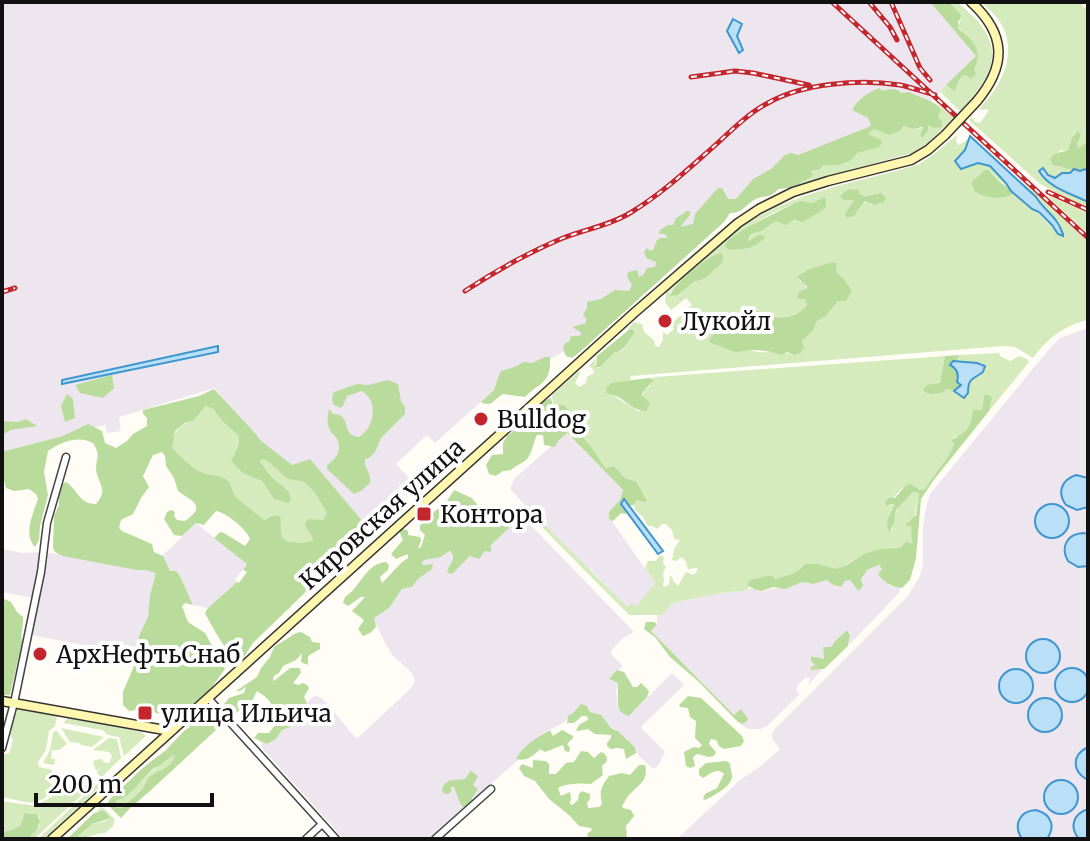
<svg xmlns="http://www.w3.org/2000/svg" width="1090" height="841" font-family="Merriweather,serif">
<style>
.industrial{fill:#eee6ef}
.green{fill:#d5ebbd;fill-rule:evenodd}
.forest{fill:#b9dc9c;fill-rule:evenodd}
.water{fill:#b9e0f7;stroke:#3f96cf;stroke-width:2}
.lines{fill:none;stroke-linecap:round;stroke-linejoin:round}
.street-casing{stroke:#444;stroke-width:9}
.secondary-casing{stroke:#333;stroke-width:11}
.street{stroke:#fff;stroke-width:6}
.secondary{stroke:#fff6b0;stroke-width:8}
.rail-casing{stroke:#c4262e;stroke-width:5}
.rail{stroke:#fff;stroke-width:2;stroke-dasharray:6;stroke-linecap:butt}
.secondary-bridge-casing{stroke:#333;stroke-width:11;stroke-linecap:butt}
.secondary-bridge{stroke:#fff6b0;stroke-width:8}
.poi-dot{fill:#c4262e;stroke:#fff;stroke-width:3}
.labels{text-anchor:middle;dominant-baseline:central;stroke-width:8;stroke-linejoin:round;paint-order:stroke}
.poi-label{font-size:24px;fill:#111;stroke:#fff;text-anchor:start}
.street-label{font-size:24px;fill:#111;stroke:#fff}
</style>
<rect width="100%" height="100%" fill="#fffdf5"/>
<!-- industrial -->
<g class="industrial">
<path d="M2,2H930L976,56L927,105L798,155L570,348L494,390L435,443L427,435L396,464L415,485L364,531L294,471L252,438L215,388L119,417L121,431L107,433L105,425L5,451L2,448Z"/>
<path d="M1088,328V839H677L740,780L761,766L780,749L772,739L773,731L907,597L920,576L923,563V526L926,507L930,494L1050,348L1060,338Z"/>
<path d="M566,433L623,490L628,501L612,521L655,583L636,608H627L590,569H586L510,489L514,479Z"/>
<path d="M525,519L634,632L623,638L612,650L611,654L623,666L609,679L618,683L616,690L618,708L629,716L672,673L684,685L641,727L665,752L658,766L653,769L636,753L635,747L626,738L590,712L587,706L575,711L563,723L547,731L526,746L517,756L518,760L492,783V786L431,839H344L262,748L261,740L267,744L276,739L282,730L290,727L297,712L315,695L323,699L354,736L357,738L361,735L410,689L415,681L412,673L393,656L388,648L374,621V618L389,608L402,589L412,587L418,579L430,570V564L424,566L420,563L422,561L447,551L452,553V562L447,569L465,560L470,556L479,559L483,553L516,520L521,525Z"/>
<path d="M196,523L247,564L235,579L237,582L208,608L193,605L180,576L170,572L162,556Z"/>
<path d="M2,549L23,553L41,552L59,554L136,570H146L155,573V577L150,595L148,617L139,636L135,655L26,634L33,598L2,592Z"/>
<path d="M880,565L882,569L878,574L890,586L900,588L899,593L849,645L850,633L847,630L835,641L831,648L825,646L823,649L824,659H819L812,655L811,660L815,665L811,667V670H822L808,685L810,678H805L798,685L796,692L800,694L767,726L760,729H748L740,724H742L734,715L650,630L657,624V615H662L672,604L677,602L727,592L746,591L751,588L758,591H764L803,582L810,584L827,580L833,585L840,587L845,581L850,580L856,589L863,584L861,579L867,570Z"/>
</g>
<!-- green -->
<g class="green">
<path d="M949,2H957C965,9 974,16 980,24C1007,57 984,85 960,111L940,92L946,85L951,90L959,79L965,75L968,78C986,49 975,48 958,26L962,16Z"/>
<path d="M982,2H1080L1084,8L1088,5V143H1086L1078,148L1077,144L1081,136L1075,133C1069,139 1071,145 1067,151L1061,150L1056,154L1058,167L1065,166L1074,169L1070,173H1062L1056,178L1048,175L1039,174L1054,187L1088,202V207L1061,196L1039,183L969,120L972,117L975,122L980,123L989,110L979,109C1000,87 1017,58 1003,27C998,17 989,10 982,2Z"/>
<path d="M933,101L954,117L928,143L912,153L802,183L810,178V172L819,170L824,165L845,164L856,153L882,145L868,134L874,129C889,132 891,140 903,126L913,129L923,128L920,135L925,136L927,126L933,128L939,127L941,120L938,117L941,109Z"/>
<path d="M957,135L956,142L959,145L970,138L965,150L955,161L963,169C983,161 985,161 999,176C1002,179 1006,182 1009,186V188C999,183 995,173 985,170L971,182L974,191C986,198 996,198 1010,196L1011,191C1030,205 1044,219 1061,236L1063,234C1048,210 1030,197 1013,175L1044,200L1088,242V320C1064,325 1047,339 1033,358L1015,347L1003,346L631,376L630,378L631,380L608,384L606,393C619,397 628,406 640,412L644,391L650,386L654,379L652,378L655,377L945,356L940,383L933,385L928,394L936,395L948,389L956,391L960,396L966,397L969,382L983,372L985,368L982,363L956,362L959,355L999,353L1000,356L1010,361L1019,356L1027,359L1029,362L989,411L992,397L985,395L983,399L982,410H973V419L970,426L960,436L954,437L951,441L954,444C950,459 933,475 925,489L920,490L911,484C902,485 893,498 888,506L894,504L895,507L887,520L892,531L897,509L913,492L919,493L914,519L908,521L912,527L914,544L912,545L909,541L900,548L893,547L863,555L840,568H829L819,564H806C797,575 786,575 773,579L770,575L758,578L746,591L727,592L677,602L672,604L662,615H629L528,513L529,509L627,607L632,603L636,607L655,583L645,568L648,561H656L660,555L664,557L663,563L666,567L663,573L664,580L663,585L665,587L669,584L670,576L672,577L674,582L678,586L686,572L694,575L698,569L696,568L688,569L686,562L682,557L676,561L672,560L674,549L680,540L674,539L672,530L666,524H662L657,529L652,526H648L643,517L635,510L634,505L637,500L644,503L647,501L638,483L625,478L614,466L606,468C599,459 588,440 580,435L577,425L573,422C568,414 570,407 559,405C552,415 552,423 538,425C541,418 552,414 553,405C553,402 552,398 552,395L579,371L580,373L575,383L579,387L586,383L587,377L594,373L593,369L589,366L596,358L595,365L599,368L616,351H622L634,334L630,329L627,330L634,322L642,324L644,332L654,340L655,346L659,347L663,340V332L667,335L674,329L671,324L692,305L686,298L671,310L665,302L666,292C698,264 729,231 767,212C815,187 869,180 919,164L933,155ZM848,189L858,190L859,194L862,196L879,193L877,203L871,205L868,201C859,204 859,216 848,218L854,200L840,196ZM822,198L826,199C826,212 821,210 811,216C805,219 807,221 800,221C792,221 782,219 775,221C772,222 750,236 748,238L749,241L758,235L754,246L730,250L728,240C752,227 786,199 812,203ZM721,252L723,253V262L706,278L696,281L678,295L669,294C676,282 707,258 721,252ZM832,262L836,273L843,278L847,285L846,300L838,301L826,316L817,321L813,331L802,341L803,351L793,355C782,350 770,353 758,352C753,351 749,349 744,350C742,350 740,352 737,353L710,342L720,328L726,331L743,325L748,309L755,308C771,321 793,321 807,305C807,302 805,300 805,297C804,288 810,285 799,280L803,272Z"/>
<path d="M1049,196L1088,213V234L1048,197Z"/>
<path d="M206,406L213,409L223,422L239,436V444L231,461L251,476L262,481L274,499L286,503L287,489C276,481 268,472 260,461L264,459L278,467L282,474L308,484L326,508L327,513L323,520L318,521L314,519L311,533L313,540C306,543 301,543 293,542C278,541 280,530 280,516C273,513 270,516 264,520C260,518 238,500 235,496C232,490 231,483 226,479C219,474 209,476 201,472C190,467 181,456 171,448C173,432 179,425 193,421Z"/>
<path d="M18,708L57,715L55,726L49,731L46,750L38,762L39,767L52,770L51,783L55,790C33,809 29,802 2,797V760L3,754H9L13,740L9,733L13,715Z"/>
<path d="M69,717L141,732L146,736L124,756L119,737L108,735L102,730L63,723Z"/>
<path d="M61,728L104,737L92,747L81,745L79,743L70,742Z"/>
<path d="M56,730L67,744L59,750H52L51,758L55,759L54,765L43,763L50,750L53,733Z"/>
<path d="M109,738L117,739L121,758L101,778L97,772L102,767L96,771L93,762L95,760L101,759L105,763H109L112,756L109,752L93,750Z"/>
<path d="M173,755H176L172,762L147,783L138,795L122,808L115,807L114,801C137,792 150,768 173,755Z"/>
<path d="M92,779L95,783L34,839H28L40,825L39,816C34,813 24,811 22,817L23,821C19,830 10,830 2,832V801L36,806L58,793C74,799 81,789 92,779Z"/>
<path d="M97,784L100,787L44,839H38Z"/>
<path d="M102,807L115,819L113,826L103,835L104,833C93,834 86,839 75,839L92,824L106,821L110,817L103,810L95,812Z"/>
</g>
<!-- forest -->
<g class="forest">
<path d="M930,2H949L962,16L958,22L959,29C973,40 984,51 974,69L976,74L971,79L965,75C958,78 958,83 955,90H952L946,85L976,56Z"/>
<path d="M880,88L882,91C889,89 896,87 901,93L909,92C920,98 932,99 941,109L938,117L941,120L942,127L933,128L928,126V130L923,138L920,135L923,128L922,127L913,129L903,126L900,131L890,135L874,129L868,134L881,140L882,144L879,147L857,153C850,165 837,166 824,165L819,170L811,171L813,175C805,183 789,189 778,189C770,200 763,194 754,200C744,206 743,213 730,213L724,222L581,351L572,358L566,356L563,349L565,343L569,342L571,336H579L582,333L572,327L586,323V318L583,315L587,308V302L601,299L615,290L629,291L632,285L627,277L628,272L637,270L639,277L644,274L647,268L655,267L656,262L646,258L644,252L647,248L650,251L653,250L657,240L660,238H668L665,234H659L660,230L668,225H673L676,218L687,211H690V215L680,227L693,224L695,214L718,188H722L728,199H736L753,179L771,169L785,155L791,153L798,155L871,126L868,118L852,110C858,99 869,91 880,88Z"/>
<path d="M1078,131L1081,136L1077,144L1078,148L1086,143H1088V171L1085,169L1080,171L1053,165L1050,159C1054,151 1062,153 1068,150L1072,137Z"/>
<path d="M985,170H988L1002,184L1009,188L1012,195C999,200 985,198 974,191L971,182Z"/>
<path d="M848,189L859,190V194L864,196L881,193L886,198L884,202L874,205L865,201L854,216L848,218L845,216V214L854,200H843L840,196Z"/>
<path d="M824,197L826,199V208L806,220L803,222L794,220L786,225L776,221L761,231L752,234L748,238L749,241L758,235L765,236C757,249 744,249 730,250L725,247L728,240L746,228L783,209L800,201L812,203Z"/>
<path d="M721,252L723,255V262L706,278L694,282L678,295L670,296C673,283 708,257 721,252Z"/>
<path d="M832,262L836,263L837,273L843,278L852,291L846,301H838L826,316L817,321L813,331L802,341L804,348L801,353L794,355L787,352L781,355C770,350 747,348 737,353L709,342L712,336L720,328L726,331L743,325L746,319L745,312L754,308C770,320 793,322 807,305L805,299H798L797,296L799,292L806,289L807,286L797,277L807,270Z"/>
<path d="M630,329L634,331V334C627,342 625,351 615,352L600,367H596L597,356Z"/>
<path d="M959,355L956,362L952,361L950,365C957,369 960,374 957,381L960,384V387L954,391L948,389C940,394 931,398 923,390L927,385L940,383L945,356Z"/>
<path d="M545,357H550C551,385 540,381 525,397L503,394C494,399 492,408 481,402L494,390L500,372C508,368 516,368 523,362L532,363Z"/>
<path d="M112,375L114,388L103,398L80,393L75,385Z"/>
<path d="M648,378L654,379C651,386 644,388 642,395L650,404L646,411C633,411 628,402 618,397C614,395 610,395 606,393L607,386L611,383Z"/>
<path d="M388,380L398,384L401,401L405,407V414L381,438L375,452L369,458L365,459C363,467 372,473 370,483L361,491L354,494L327,469V465C335,460 342,451 338,441C336,435 333,436 330,430C326,424 328,415 329,409L333,414C353,414 340,436 359,437C375,427 379,402 362,391L347,396L343,406L340,408L333,404L332,397L334,392L357,384L368,385Z"/>
<path d="M214,389L254,432L260,440L292,465L310,459L364,523C369,534 360,546 350,549L253,643L242,660L238,662C224,649 214,630 205,613L208,608L237,582L239,583L247,572L243,570L247,564L214,538L220,532L224,533L245,546L250,539C246,529 227,513 216,511L204,525L196,523L182,536L174,535L164,519L167,512L171,510L175,512L174,516L177,520L185,521C208,505 191,501 178,491L174,478L166,466L165,456L162,452L153,455L143,476L149,487L141,498L133,514L121,520L119,528L122,531L152,544L154,552L163,556L170,571H176L180,576L193,605L185,603L182,606L188,622L205,633L225,669L211,688L179,716L170,717L143,709L129,711L123,705V692L134,666L139,636L148,617L150,595L155,577V573L146,570H136L63,556L55,552L53,548L54,516L59,505V492L62,484L66,482C78,490 79,504 96,504C107,491 101,487 97,474C93,461 103,458 93,443C78,435 61,442 48,451L44,472L48,495L40,526L39,540L35,547C23,534 33,514 38,499L36,494L29,489L14,491L6,488L2,472V449L5,451L63,436L88,424L102,431L105,443L116,448L127,441L133,434L147,426V418L143,414V410L199,396ZM206,406L213,409L223,422L239,436V444L231,461L243,473L262,481L274,499L286,503L290,502L291,498C288,489 285,488 278,482C271,477 265,468 260,461L264,459C275,466 275,468 284,476C290,481 296,479 303,482C310,484 324,506 327,513L323,520L309,519L305,523C305,530 312,533 313,540C306,543 301,543 293,542C277,541 282,529 280,516C273,513 270,517 264,520C262,519 237,498 235,496C232,490 231,483 226,479C219,474 209,476 201,472C190,467 181,456 172,448L175,431L185,423L193,421Z"/>
<path d="M67,394L73,399L75,418L65,422L61,406Z"/>
<path d="M984,395H989L992,397L989,411L933,481L921,499L916,558L910,580L902,588C892,587 884,583 878,574L882,569L879,565L867,570L861,579L863,586L858,591L850,580L845,581L841,587L833,585L827,580L813,584L802,582L785,589L774,587L761,591L756,590L747,585L750,580L770,575L774,577V579C786,575 797,575 805,564C807,564 817,564 819,564C826,566 830,569 838,568C849,566 858,556 867,553C874,550 893,547 900,548L907,541L913,544L911,535L912,527L905,525L916,515L919,493L913,492L896,510L894,523L890,532L888,529L887,520L895,505L892,504L886,506L885,502L889,498H895L906,485L911,484L920,490L925,489C933,475 950,458 954,444L951,440C967,432 971,428 973,410H982Z"/>
<path d="M551,398L553,407L545,417L539,421L538,425L549,422L559,405H564L569,411L573,422L579,426L580,435C588,440 599,459 606,468L614,466L625,478L637,482L647,501L645,503L637,500L634,505L629,506L626,514L621,513L613,521L609,519V512L620,500L623,490L567,433L558,441L555,447L544,445L543,435H537C533,442 533,452 527,459C522,464 516,465 511,470L503,471L496,476L489,474L486,465L492,455L503,454V443L507,436L525,422L544,401Z"/>
<path d="M26,419L37,426L11,430L2,435V421L18,422Z"/>
<path d="M454,490L472,498L480,508L487,512L504,518L517,513L525,519L521,525L516,521L490,546L492,550L490,552L485,551L479,559L470,556L452,574L448,573L447,571C449,564 457,559 450,551C447,552 445,554 442,556C436,560 428,556 421,563L424,565L433,564L432,569L418,579L412,587L402,589L389,608L374,618L376,627L370,633L363,636L358,629L364,620L352,611L365,597H361L348,606L343,603L345,597C361,587 365,564 386,562L389,565L388,570L380,577L382,583C390,576 399,563 408,558V554L396,559L391,554L403,540L399,531L402,528L408,531V535L420,537L421,541L418,548L421,547L425,535L420,530V525L426,522L429,516L447,501Z"/>
<path d="M2,598L11,602L17,612L23,617C24,626 20,633 22,642L10,695H2Z"/>
<path d="M646,622H654L657,624L651,631L734,715L741,709L748,719L746,722L742,724L738,722L699,682L670,657L655,637L644,629Z"/>
<path d="M847,630L850,635L848,646L824,669L811,670V667L815,665L811,661V656L824,659L823,647H831L835,641Z"/>
<path d="M301,632L310,637L312,642L320,643V649L308,656V665L301,662L302,653L296,660L283,666L279,673L274,676L273,679L274,681L290,668H300L301,673L293,683L298,685L303,683L307,685L309,688L304,697L307,703L297,712L290,727L282,730L276,739L267,744L254,738L258,733H269L278,721C272,705 272,700 257,691L252,701L240,709L235,715L230,714L224,704L229,698L244,693L246,687L240,691H236L257,677L261,668L270,657L274,647L296,633Z"/>
<path d="M617,670L624,672L633,687H637L641,683L649,691L647,697L629,716C616,712 618,705 618,694C618,690 617,687 618,683L609,679Z"/>
<path d="M688,696L701,698L742,736L744,741L741,746L724,749L719,746L716,740L711,739L709,744L716,752L714,756L709,757L697,754L693,757L695,766L690,768L686,766L684,752L694,747L699,748L702,745L695,738L696,721L690,717L688,708L680,707L679,705Z"/>
<path d="M581,704L587,706L590,712L601,715L611,728L619,732L635,747L636,753L626,759L624,749L617,748L611,749L607,746V743L611,738V735L595,734L588,729L578,731L576,730L580,724L588,720L587,716H582L574,723H567L568,716L573,713Z"/>
<path d="M211,715L215,716L220,725L217,729L150,791L130,808L121,818L108,805L109,800L145,766L165,751L184,731L202,718ZM173,755L175,756C170,769 158,770 148,778C144,792 131,799 122,808L115,807V801L125,797L133,790L154,768L159,766Z"/>
<path d="M550,730L553,736L562,730L573,736V738L567,744L570,748L569,752L565,751L563,745L545,752L540,749C534,756 525,762 516,759C522,746 538,737 550,730Z"/>
<path d="M581,751L588,752L594,758L601,752C606,754 607,756 607,761L602,766L603,775L591,784C581,783 567,783 558,788L561,796L570,792L571,797L570,804L572,805L578,800L579,794L582,791L590,794V799L587,803L588,808L599,807L602,804C599,791 601,787 609,776L622,773L630,775L639,765H645C649,780 639,785 630,794C628,795 623,805 622,806L623,808L631,810L634,816L626,826L627,839H589L587,834L592,830L591,828L579,826L569,815L549,799L535,781L524,776L519,768L522,764L533,768V760L546,761L549,764V774H556L566,763L574,762Z"/>
<path d="M726,761L730,763C730,768 732,772 732,777C731,787 713,796 705,800L703,799L705,794L717,788L724,774C717,767 710,774 703,778L699,775V769L706,763Z"/>
<path d="M471,771L478,776L473,785L478,789L472,798L473,803L464,808L460,803L454,787H451V792L448,794L443,793L442,789C447,777 455,781 465,779Z"/>
<path d="M103,810L110,817L108,819L92,824L75,839H67L93,814Z"/>
<path d="M24,813L37,814L40,822L37,829L28,839H7L2,835V832L12,830L21,825Z"/>
</g>
<!-- water -->
<g class="water">
<path d="M733,19L742,24L737,36L743,50L739,53L727,31Z"/>
<path d="M970,136L1036,197C1042,207 1051,213 1057,222C1060,226 1061,230 1063,234V236L1058,234L1052,225L1039,212L1032,209L1011,191L1006,183L990,166L978,163L961,169L955,161L965,150Z"/>
<path d="M1043,168L1048,175L1055,178L1062,173H1070L1074,169L1080,171L1085,169L1088,171V202C1070,193 1049,188 1039,171Z"/>
<path d="M218,346V352L62,384V380Z"/>
<path d="M953,361L977,363L985,366L983,372C972,380 968,378 968,393L964,398L954,391L961,385L957,382C959,375 958,369 950,365Z"/>
<path d="M1076,475L1088,478V507L1077,510L1066,505C1057,493 1061,480 1076,475Z"/>
<path d="M624,499L663,551L658,554L621,504Z"/>
<circle cx="1052" cy="521" r="17"/>
<path d="M1083,533L1088,534V566L1078,567L1068,561C1060,547 1067,534 1083,533Z"/>
<circle cx="1043" cy="656" r="17"/>
<circle cx="1072" cy="685" r="17"/>
<circle cx="1016" cy="686" r="17"/>
<circle cx="1045" cy="715" r="17"/>
<path d="M1088,747V780C1072,772 1071,755 1088,747Z"/>
<circle cx="1061" cy="797" r="17"/>
<path d="M1088,809V839H1079C1069,827 1073,814 1088,809Z"/>
<path d="M1036,810C1051,814 1056,826 1047,839H1022C1013,825 1019,811 1036,810Z"/>
</g>
<g class="lines">
<!-- street casing -->
<g class="street-casing">
<g id="street">
<path d="M208,698L336,839"/>
<path d="M2,748L14,703L41,572L47,523L66,457"/>
<path d="M306,839L322,824"/>
<path d="M435,839L491,789"/>
</g>
</g>
<!-- secondary casing -->
<g class="secondary-casing">
<g id="secondary">
<path d="M971,2C1006,34 1007,65 977,101"/>
<path d="M2,701L170,731"/>
<path d="M52,839L634,313L738,223L759,209L793,192L828,181L911,160L928,150L945,135"/>
</g>
</g>
<!-- street -->
<use href="#street" class="street"/>
<!-- secondary -->
<use href="#secondary" class="secondary"/>
<!-- rail casing -->
<g class="rail-casing">
<g id="rail">
<path d="M832,2L1088,238"/>
<path d="M869,2L890,27L897,40"/>
<path d="M891,2L920,68L930,80"/>
<path d="M691,77L735,71L753,73L809,85"/>
<path d="M1048,192L1088,210"/>
<path d="M465,291C494,272 524,255 556,241C580,230 607,227 630,213C660,195 685,172 711,149C729,133 747,114 768,103C803,83 860,79 900,85C911,87 923,92 935,95"/>
<path d="M2,292L15,288"/>
</g>
</g>
<!-- rail -->
<use href="#rail" class="rail"/>
<!-- secondary-bridge casing -->
<g class="secondary-bridge-casing">
<path id="secondary-bridge" d="M945,135L977,101"/>
</g>
<!-- secondary-bridge -->
<use href="#secondary-bridge" class="secondary-bridge"/>
</g>
<!-- markers -->
<g class="poi-dot">
<circle cx="665" cy="321" r="8"/>
<circle cx="481" cy="419" r="8"/>
<rect x="416" y="506" width="16" height="16" rx="4"/>
<circle cx="40" cy="654" r="8"/>
<rect x="137" y="705" width="16" height="16" rx="4"/>
</g>
<g class="labels">
<!-- poi labels -->
<g class="poi-label">
<text x="681" y="321">Лукойл</text>
<text x="497" y="419">Bulldog</text>
<text x="440" y="514">Контора</text>
<text x="56" y="654">АрхНефтьСнаб</text>
<text x="161" y="713">улица Ильича</text>
</g>
<!-- street labels -->
<g class="street-label">
<text transform="translate(382 514) rotate(-42)">Кировская улица</text>
</g>
</g>
<!-- border -->
<rect width="1090" height="841" fill="none" stroke="#111111" stroke-width="8"/>
<!-- scale -->
<path d="M36 793v12h176v-12" fill="none" stroke="#111111" stroke-width="4"/>
<text x="48" y="793" font-size="24" fill="#111111" stroke="#ffffff" stroke-width="6" paint-order="stroke">200 m</text>
</svg>
